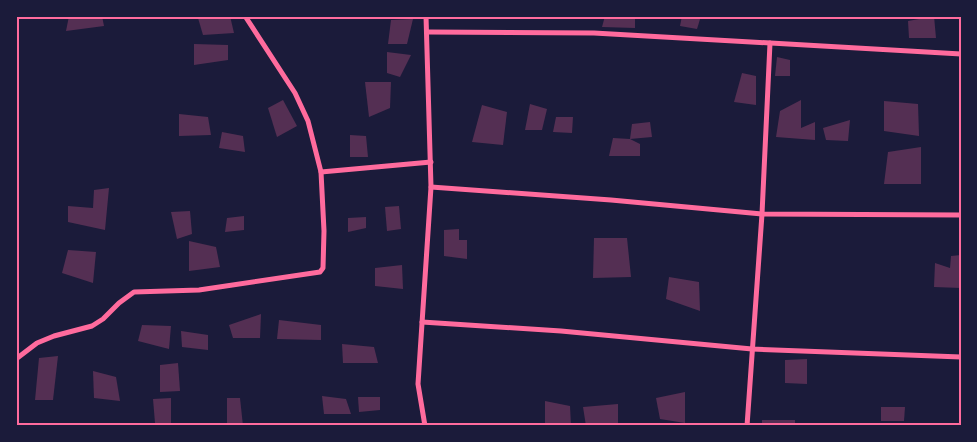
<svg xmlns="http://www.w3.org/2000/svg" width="977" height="442" font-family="'Zilla Slab',serif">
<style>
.building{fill:#542f53}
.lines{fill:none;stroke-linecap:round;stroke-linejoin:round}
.minor{stroke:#ff6b9d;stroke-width:5}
.neatline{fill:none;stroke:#ff6b9d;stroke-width:2}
</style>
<rect width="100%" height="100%" fill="#1b1b3a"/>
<!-- building -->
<g class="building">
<path d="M69,16H102L104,26L66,31Z"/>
<path d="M207,16H230L234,33L203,35L198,18Z"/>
<path d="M605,16H635V28L602,27Z"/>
<path d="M682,16H701L697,29L680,26Z"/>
<path d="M919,16H934L936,38H909L908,21L919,19Z"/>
<path d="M413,19L407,44H388L391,20Z"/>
<path d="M194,44L228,45V60L194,65Z"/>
<path d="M387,52L411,55L400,77L387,73Z"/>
<path d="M777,57L790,60V76H775Z"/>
<path d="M742,73L756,76V105L734,102Z"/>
<path d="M365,82H391L390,108L369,117Z"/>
<path d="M283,100L297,126L277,137L268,108Z"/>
<path d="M801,100V128L815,122V140L776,137L780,111Z"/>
<path d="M884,101L918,104L919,136L884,131Z"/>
<path d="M530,104L547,109L542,130H525Z"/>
<path d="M482,105L507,112L503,145L472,142Z"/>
<path d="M179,114L208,117L211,135L179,136Z"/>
<path d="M556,117H573L572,133L553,132Z"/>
<path d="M850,120L848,141L826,140L823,128Z"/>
<path d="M650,122L652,137L630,139L640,144V156H609L613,138L630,139L632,124Z"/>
<path d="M222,132L243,136L245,152L219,148Z"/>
<path d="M350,135L366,136L368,157H350Z"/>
<path d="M921,147V184H884L888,152Z"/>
<path d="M109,188L105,230L68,222V206L93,208L94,190Z"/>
<path d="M399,206L401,229L387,231L385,207Z"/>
<path d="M190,211L192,234L177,239L171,212Z"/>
<path d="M244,216V230L225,232L227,218Z"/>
<path d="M366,217V228L348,232V218Z"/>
<path d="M459,229V240H467V259L444,256V230Z"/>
<path d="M594,238H627L631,277L593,278Z"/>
<path d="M189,241L216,247L220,267L189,271Z"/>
<path d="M68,250L96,252L93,283L62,273Z"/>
<path d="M961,255V288L934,287L935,263L950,268L951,256Z"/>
<path d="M402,265L403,289L375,286V268Z"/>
<path d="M669,277L699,282L700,311L666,299Z"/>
<path d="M261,314L260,338H233L229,325Z"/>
<path d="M279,320L321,325V340L277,339Z"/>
<path d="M142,325L171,326L169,349L138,341Z"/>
<path d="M181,331L208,335V350L182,347Z"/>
<path d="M342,344L374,347L378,363H343Z"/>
<path d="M58,356L53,400H35L39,358Z"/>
<path d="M807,359V384L785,383V360Z"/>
<path d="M178,363L180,391L160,392V365Z"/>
<path d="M93,371L116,377L120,401L94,398Z"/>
<path d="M685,392V423L660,419L656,398Z"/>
<path d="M322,396L346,399L351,414H324Z"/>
<path d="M358,397H380V410L359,412Z"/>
<path d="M171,398V424L155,423L153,399Z"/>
<path d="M227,398H240L243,426H227Z"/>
<path d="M545,401L570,406L571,426L545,425Z"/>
<path d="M618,404V426H586L583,407Z"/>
<path d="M881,407H905L904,421H881Z"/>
<rect x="762" y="420" width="33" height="6"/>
</g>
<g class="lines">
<!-- minor -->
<g class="minor">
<path d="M428,32L594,33L961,54"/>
<path d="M321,172L431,162"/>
<path d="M431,187L611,200L762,214L961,215"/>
<path d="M422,322L561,331L752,349L961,357"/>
<path d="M16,359L37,343L54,336L92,326L103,319L119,303L134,292L199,290L320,272L323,268L324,231L321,172L308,121L295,93L245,16"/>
<path d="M425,426L418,384L431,187L426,16"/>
<path d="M747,426L762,214L770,43"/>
</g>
</g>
<!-- border -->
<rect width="977" height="442" fill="none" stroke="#1b1b3a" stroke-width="35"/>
<rect x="18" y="18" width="942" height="406" class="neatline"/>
</svg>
